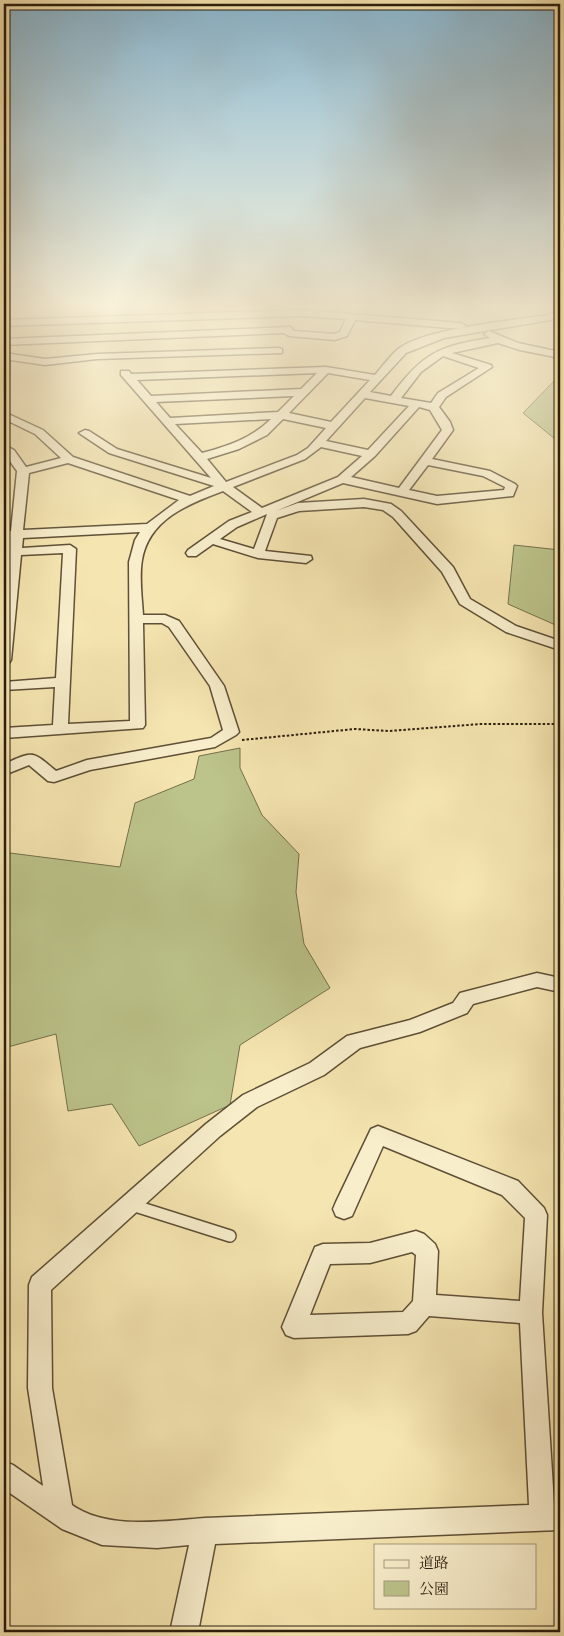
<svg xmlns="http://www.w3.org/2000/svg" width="564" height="1636" font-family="'Sorts Mill Goudy','Noto Serif JP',serif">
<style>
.green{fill:#bcc48b;stroke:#74704c}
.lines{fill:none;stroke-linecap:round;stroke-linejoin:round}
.lane-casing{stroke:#5e4f36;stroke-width:14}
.street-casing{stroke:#5e4f36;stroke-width:3}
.path{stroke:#2b1d0d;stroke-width:2;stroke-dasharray:2.5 2;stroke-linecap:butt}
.lane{stroke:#f8eecc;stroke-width:11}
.street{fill:#f8eecc;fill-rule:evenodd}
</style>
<rect width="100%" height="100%" fill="#f5e5b0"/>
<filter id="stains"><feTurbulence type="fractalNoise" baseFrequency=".004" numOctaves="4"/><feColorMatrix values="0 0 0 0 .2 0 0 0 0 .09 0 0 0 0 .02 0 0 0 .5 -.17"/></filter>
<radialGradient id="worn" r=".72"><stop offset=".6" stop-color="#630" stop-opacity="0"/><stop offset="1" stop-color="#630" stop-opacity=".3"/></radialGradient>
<!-- green -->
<g class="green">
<path d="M560,379V443L523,413L554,381Z"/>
<path d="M514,545L560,550V627L508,604Z"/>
<path d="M240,748V768L262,815L299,854L296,892L304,944L330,988L240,1045L230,1105L139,1146L112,1104L68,1111L56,1034L4,1048V873L10,853L120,867L135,803L194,779L199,756Z"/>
</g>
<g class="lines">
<!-- lane casing -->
<g class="lane-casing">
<path id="lane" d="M132,1205L230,1236"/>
</g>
<!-- street casing -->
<g class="street-casing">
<g id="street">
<path d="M301,310L461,323L466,326L461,329L355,320L347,336L335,340L289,336L284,333L4,345V339L290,327L294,331L334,334L340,332L346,319L301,316L4,326V320Z"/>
<path d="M560,310V316L550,320L444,338L406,353L370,392L391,396C422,354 438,346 490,338L484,334L489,331L518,343L560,352V358L520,350L498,343L452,353L491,365L492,367L446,397L439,407L450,422L453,430L432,459L490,471L515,484L517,486L513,496L437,504L343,483L276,511L298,503L364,499L391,504L401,511L453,567L470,599L516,626L560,641V650L506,632L460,604L442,572L393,517L383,510L364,507L299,511L277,518L265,551L311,556L312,559L306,563L258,558L213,544L196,556H188L186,553L188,550L229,521L252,512L223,491C188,504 149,519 142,560C139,577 142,598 143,615H165L179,621L224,686L239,732L236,735L215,747L90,770L54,782L48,781L29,765L4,775V764C34,751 31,750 56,771L87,760L211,738L223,730L210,686L169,627L162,623H143L145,725L143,728L4,738V728L53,725L55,687L4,690V682L56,678L63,553L21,555L11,660L9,663L4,664V597L10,538L4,539V531H11L17,471L4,453V445L14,450L26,467L61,458L35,434L4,419V412L43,430L73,457L190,496L214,486L109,453L79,433L85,430L89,431L117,449L211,478L121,375V371H129L131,374L326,367L375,375C382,367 390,356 398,349C426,328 511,321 548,315ZM443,356L479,368L438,393L431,403L401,398L421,372ZM317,373L301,389L151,396L137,380ZM328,373L370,380L331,422L289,413ZM294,396L278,412L170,418L156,402ZM365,398L409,406L368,450L326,441ZM419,407L430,410L442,430L399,488L351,477L375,456ZM271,419C252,438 228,446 202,453L175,424ZM283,419L326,428L308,448L297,455L226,482L207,459L239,449L267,435ZM321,447L362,456L338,477L262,508L233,487L305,459ZM68,463L179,500L147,524L23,530L29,473ZM428,465L483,476L505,487L504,490L437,496L409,490ZM267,514L254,549L220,539L237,527ZM140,532L135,540L129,562L130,721L68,724L76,549L70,545L22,548L23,538Z"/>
<path d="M278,348L282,349V353L97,359L45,365L4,359V353L45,359L97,354Z"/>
<path d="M537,973L560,978V992L537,987L473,1004L467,1013L420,1032L360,1048L324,1075L257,1107L220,1136L51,1290L52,1388L72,1505C107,1530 164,1521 205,1518L529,1505L520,1323L429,1316L416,1331L408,1334L294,1338L286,1335L282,1327L315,1247L323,1244L370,1243L416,1231L424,1234L435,1244L438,1251L436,1295L520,1301L525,1218L502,1195L383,1146L352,1216L344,1219L336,1216L333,1209L336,1202L371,1129L378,1126L518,1181L544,1208L547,1215L542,1313L554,1504H560V1530L215,1544L198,1632H170L189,1545L157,1548L102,1545L62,1529L4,1489V1461L13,1465L43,1486L28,1388L29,1285L32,1277L206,1124L243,1095L310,1063L347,1036L410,1020L453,1003L460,993ZM412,1252L416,1255L413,1301L403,1312L310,1315L330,1264L370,1263Z"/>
</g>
</g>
<!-- path -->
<path class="path" d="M242,740L355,729L389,731L481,724H554L560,717"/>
<!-- lane -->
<use href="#lane" class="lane"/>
<!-- street -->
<use href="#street" class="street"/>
</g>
<!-- sky -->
<linearGradient id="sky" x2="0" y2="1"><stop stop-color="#8ab8d2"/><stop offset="0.57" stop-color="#faf3db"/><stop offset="1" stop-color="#faf3db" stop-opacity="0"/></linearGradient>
<rect width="564" height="537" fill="url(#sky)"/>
<!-- margin -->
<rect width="564" height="1636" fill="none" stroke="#f5e5b0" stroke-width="20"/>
<rect x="5" y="5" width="554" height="1626" fill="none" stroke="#2b1d0d" stroke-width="2.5"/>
<rect x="10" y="10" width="544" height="1616" fill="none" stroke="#2b1d0d"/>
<!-- legend -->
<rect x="374" y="1544" width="162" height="65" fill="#f8eecc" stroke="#a69a80"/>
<rect x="384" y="1560" width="25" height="8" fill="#f8eecc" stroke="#a69a80"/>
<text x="419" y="1568" font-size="15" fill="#2b1d0d">道路</text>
<rect x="384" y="1581" width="25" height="15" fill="#bcc48b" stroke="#a69a80"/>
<text x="419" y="1594" font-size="15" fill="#2b1d0d">公園</text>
<rect width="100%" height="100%" filter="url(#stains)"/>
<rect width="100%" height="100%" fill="url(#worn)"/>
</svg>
